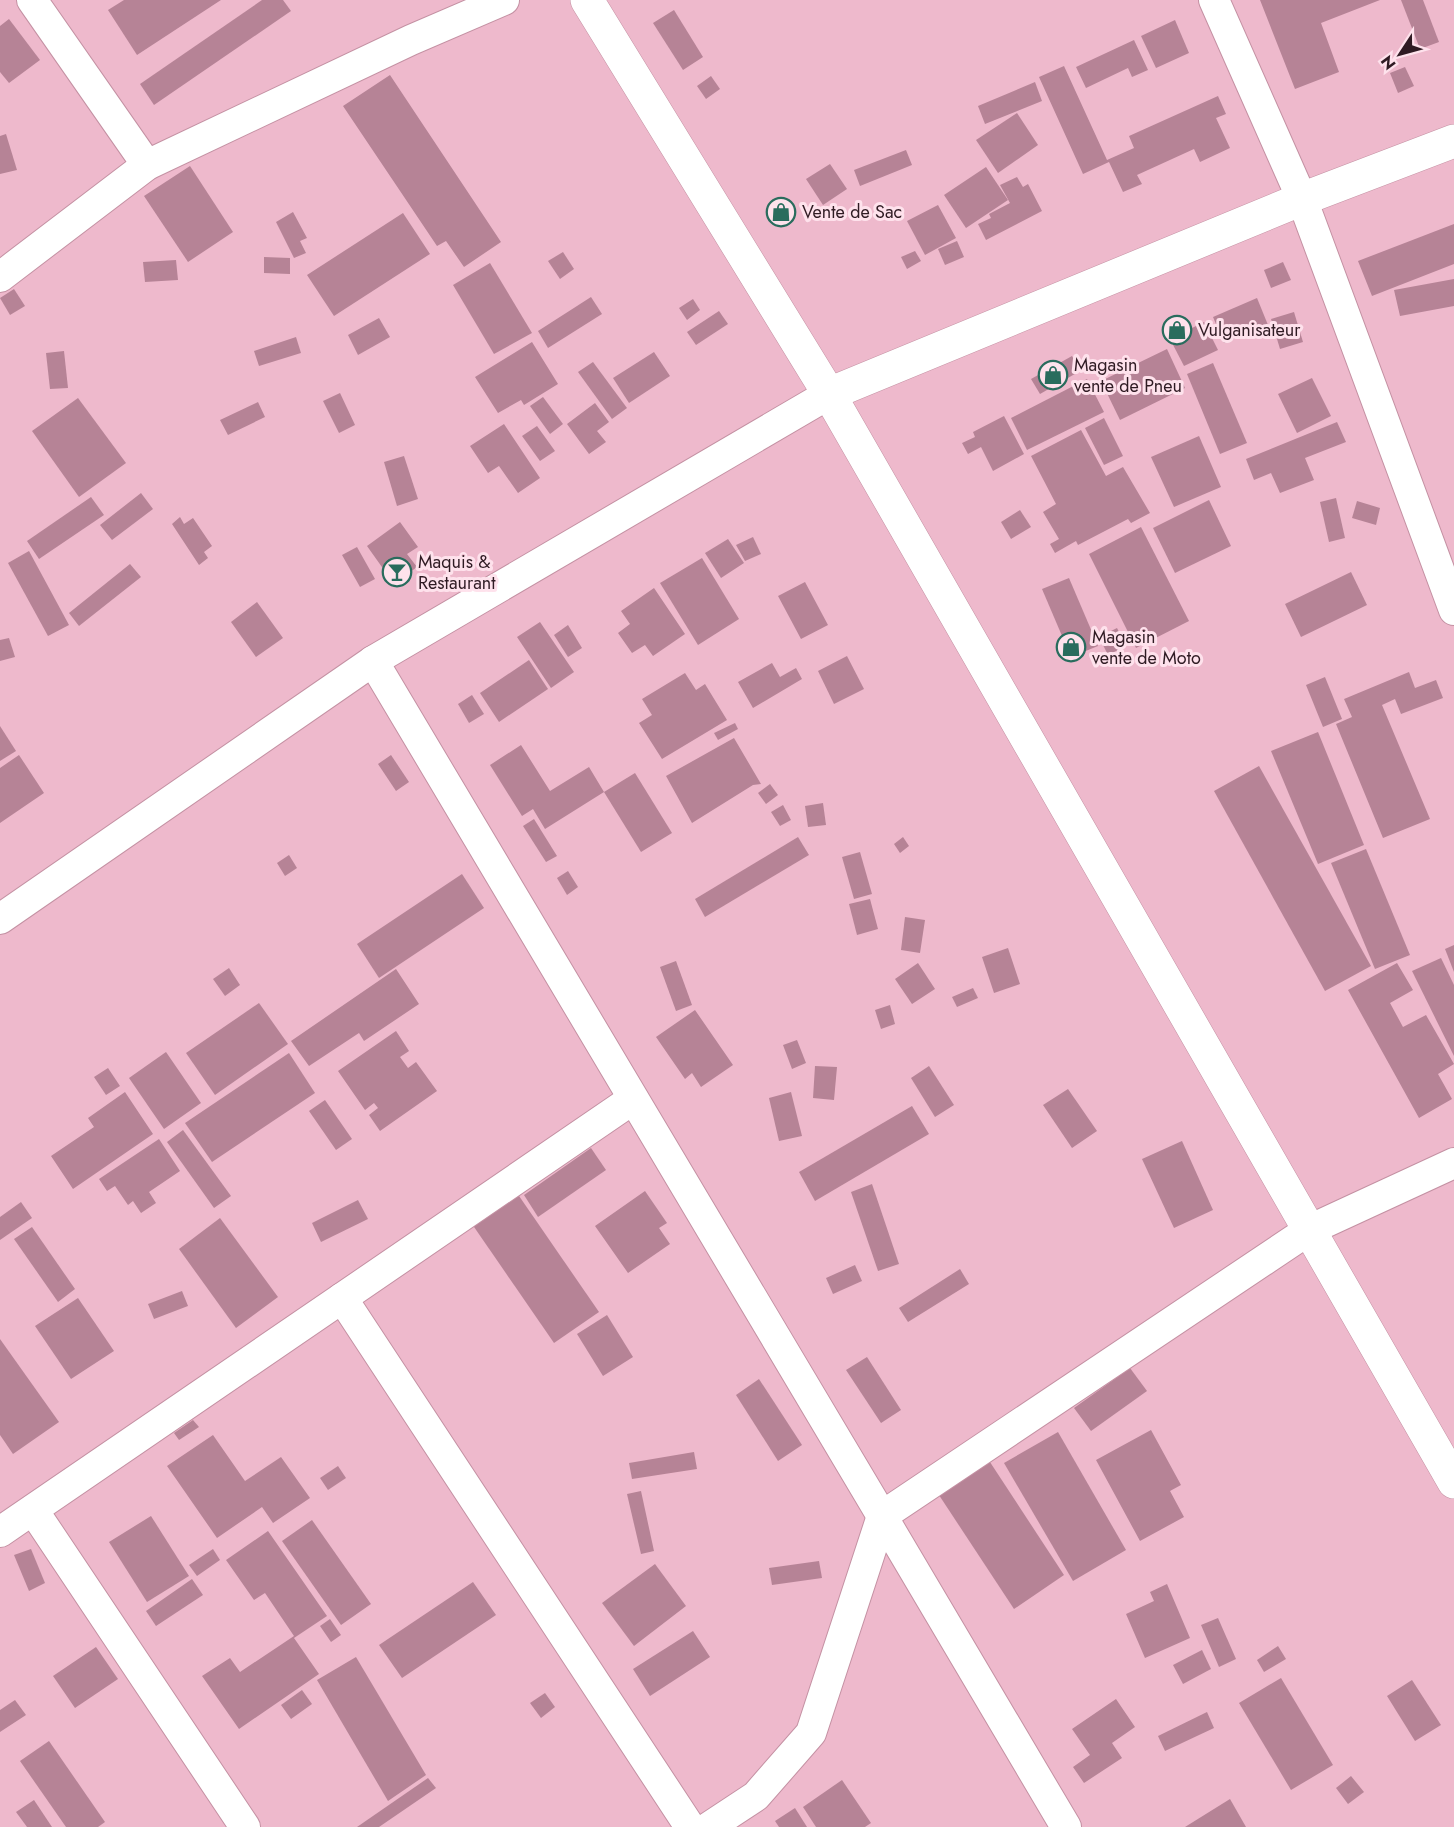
<svg xmlns="http://www.w3.org/2000/svg" width="1454" height="1827" font-family="Jost,sans-serif">
<style>
.building{fill:#b68396}
.lines{fill:none;stroke-linecap:round;stroke-linejoin:round}
.street-casing{stroke:#c491a3;stroke-width:32}
.secondary-casing{stroke:#c491a3;stroke-width:34}
.street{stroke:#fff;stroke-width:30}
.secondary{stroke:#fff;stroke-width:33}
.labels{text-anchor:middle;dominant-baseline:central;stroke-width:6;stroke-linejoin:round;paint-order:stroke}
.poi-label{font-size:18px;fill:#2f1b23;stroke:#fee2ec;text-anchor:start}
</style>
<rect width="100%" height="100%" fill="#eeb9cc"/>
<!-- building -->
<g class="building">
<path d="M124,0H221L137,55L108,10Z"/>
<path d="M262,0H283L291,11L154,105L140,84Z"/>
<path d="M1260,0H1380L1321,23L1339,72L1295,89Z"/>
<path d="M1401,0H1423L1439,42L1420,49Z"/>
<path d="M674,10L703,57L683,70L653,23Z"/>
<path d="M9,19L40,60L9,83L0,72V26Z"/>
<path d="M1175,20L1189,53L1156,68L1141,36Z"/>
<path d="M1134,40L1148,70L1132,77L1128,68L1086,88L1076,67Z"/>
<path d="M1064,66L1107,160L1134,148L1129,136L1218,96L1226,114L1216,118L1230,148L1200,162L1194,149L1137,175L1142,184L1123,192L1109,162L1083,174L1039,77Z"/>
<path d="M1405,67L1414,86L1398,93L1390,73Z"/>
<path d="M390,75L501,242L464,267L446,241L437,246L343,106Z"/>
<path d="M711,76L720,89L706,99L697,86Z"/>
<path d="M1035,82L1042,101L985,124L978,106Z"/>
<path d="M1017,113L1038,145L998,173L976,140Z"/>
<path d="M6,134L17,170L0,174V136Z"/>
<path d="M906,150L912,165L860,186L854,170Z"/>
<path d="M830,164L847,189L823,205L806,179Z"/>
<path d="M190,166L233,232L188,262L144,196Z"/>
<path d="M986,167L1008,200L966,228L944,195Z"/>
<path d="M1017,177L1023,187L1028,184L1042,211L986,240L978,224L991,218L989,214L1010,203L1000,185Z"/>
<path d="M938,205L956,238L925,255L907,221Z"/>
<path d="M293,212L307,238L300,241L306,253L294,258L276,222Z"/>
<path d="M403,213L430,254L334,316L307,275Z"/>
<path d="M1454,224V264L1372,296L1358,261Z"/>
<path d="M957,241L964,257L945,265L938,249Z"/>
<path d="M915,251L921,261L907,269L901,257Z"/>
<path d="M563,252L574,269L560,279L548,261Z"/>
<path d="M264,257L290,258V274L264,273Z"/>
<path d="M176,260L178,280L145,282L143,262Z"/>
<path d="M1283,262L1291,280L1271,288L1264,270Z"/>
<path d="M490,263L532,333L494,354L453,285Z"/>
<path d="M1454,279V306L1400,316L1394,290Z"/>
<path d="M14,289L25,306L10,315L0,298Z"/>
<path d="M591,297L602,314L548,348L538,331Z"/>
<path d="M1257,298L1268,325L1224,343L1213,317Z"/>
<path d="M693,299L700,310L687,320L679,308Z"/>
<path d="M719,311L728,324L696,345L687,332Z"/>
<path d="M1294,312L1303,342L1280,349L1271,319Z"/>
<path d="M379,318L390,337L358,355L348,335Z"/>
<path d="M1204,322L1218,350L1184,366L1170,339Z"/>
<path d="M296,337L301,353L259,366L254,351Z"/>
<path d="M532,342L558,384L524,405L521,400L498,413L475,377Z"/>
<path d="M1167,349L1185,388L1120,420L1101,381Z"/>
<path d="M64,351L68,388L50,389L46,353Z"/>
<path d="M654,352L670,376L629,403L613,378Z"/>
<path d="M1072,356L1080,371L1040,394L1031,379Z"/>
<path d="M593,362L627,408L612,419L578,372Z"/>
<path d="M1213,363L1247,443L1220,454L1187,374Z"/>
<path d="M1312,378L1331,416L1297,433L1278,394Z"/>
<path d="M1087,379L1104,412L1027,450L1011,418Z"/>
<path d="M340,393L355,425L339,433L323,401Z"/>
<path d="M543,397L563,424L550,434L530,406Z"/>
<path d="M78,398L126,463L79,497L32,431Z"/>
<path d="M258,402L265,417L228,435L220,420Z"/>
<path d="M595,403L609,422L597,431L606,442L589,454L567,424Z"/>
<path d="M1004,416L1024,454L993,471L981,447L968,454L962,443L975,437L973,432Z"/>
<path d="M1104,418L1123,456L1104,465L1085,428Z"/>
<path d="M1337,422L1346,442L1305,458L1314,480L1280,493L1271,473L1254,480L1246,459Z"/>
<path d="M504,424L540,478L518,493L499,466L488,473L470,446Z"/>
<path d="M537,426L555,451L540,461L522,436Z"/>
<path d="M1081,430L1106,476L1123,467L1150,513L1131,523L1128,519L1078,545L1076,541L1055,553L1050,544L1059,539L1043,512L1056,504L1031,456Z"/>
<path d="M1199,436L1221,487L1174,507L1151,457Z"/>
<path d="M404,456L418,499L397,506L384,462Z"/>
<path d="M141,493L153,509L112,540L100,525Z"/>
<path d="M91,497L104,515L39,559L27,541Z"/>
<path d="M1336,498L1345,538L1329,542L1320,502Z"/>
<path d="M1209,500L1231,546L1175,573L1153,528Z"/>
<path d="M1357,501L1380,508L1376,525L1352,518Z"/>
<path d="M1020,510L1031,527L1011,539L1001,522Z"/>
<path d="M180,517L184,524L193,518L212,546L204,552L208,558L199,565L172,524Z"/>
<path d="M400,522L418,547L407,554L417,567L394,584L367,546Z"/>
<path d="M1141,527L1189,621L1136,648L1089,554Z"/>
<path d="M753,537L761,554L745,561L736,545Z"/>
<path d="M728,539L744,563L721,578L705,553Z"/>
<path d="M357,547L375,579L360,587L342,555Z"/>
<path d="M29,551L69,625L48,636L8,563Z"/>
<path d="M702,558L739,619L698,645L660,583Z"/>
<path d="M130,564L141,577L79,626L69,613Z"/>
<path d="M1351,572L1367,605L1301,637L1285,604Z"/>
<path d="M1069,578L1098,646L1071,657L1042,589Z"/>
<path d="M805,582L828,625L801,639L778,596Z"/>
<path d="M654,588L685,634L653,656L645,645L632,653L618,633L630,624L621,611Z"/>
<path d="M257,602L283,638L256,657L231,622Z"/>
<path d="M540,622L574,672L551,688L517,637Z"/>
<path d="M568,625L582,648L568,657L554,635Z"/>
<path d="M1117,628L1126,646L1108,655L1099,637Z"/>
<path d="M9,638L15,657L0,661V640Z"/>
<path d="M847,656L864,689L834,704L818,671Z"/>
<path d="M529,660L548,689L499,722L480,693Z"/>
<path d="M772,663L780,677L796,668L802,679L753,708L738,682Z"/>
<path d="M1409,672L1415,688L1436,680L1443,698L1401,714L1395,699L1382,705L1430,819L1383,838L1336,724L1352,717L1344,699Z"/>
<path d="M685,673L696,690L705,684L727,720L662,759L639,723L652,715L642,699Z"/>
<path d="M1325,677L1342,719L1323,727L1306,685Z"/>
<path d="M472,695L484,714L469,723L458,704Z"/>
<path d="M735,723L738,729L718,740L714,733Z"/>
<path d="M0,726L16,751L0,761Z"/>
<path d="M1318,732L1364,845L1318,864L1271,751Z"/>
<path d="M734,738L761,784L753,785L692,823L666,776Z"/>
<path d="M521,745L550,791L589,767L604,792L545,829L533,809L522,816L490,765Z"/>
<path d="M19,755L44,793L0,823V768Z"/>
<path d="M391,755L409,782L396,791L378,764Z"/>
<path d="M1259,766L1371,966L1325,991L1214,791Z"/>
<path d="M635,773L672,833L641,852L604,792Z"/>
<path d="M770,784L778,795L766,804L758,793Z"/>
<path d="M823,803L826,825L808,827L805,806Z"/>
<path d="M783,805L791,820L780,826L771,812Z"/>
<path d="M534,819L557,856L546,862L523,826Z"/>
<path d="M798,837L809,855L705,917L695,899Z"/>
<path d="M903,837L909,846L900,853L894,844Z"/>
<path d="M1366,849L1410,955L1375,969L1331,863Z"/>
<path d="M860,852L872,894L854,899L842,857Z"/>
<path d="M289,855L297,868L285,876L277,863Z"/>
<path d="M568,871L578,887L567,895L557,878Z"/>
<path d="M462,874L484,908L379,978L357,944Z"/>
<path d="M870,899L878,929L857,935L849,904Z"/>
<path d="M905,917L925,920L920,953L901,950Z"/>
<path d="M1454,945V972L1445,949Z"/>
<path d="M1008,948L1020,984L994,993L982,957Z"/>
<path d="M1441,958L1454,985V1056L1412,971Z"/>
<path d="M676,961L692,1005L676,1011L660,967Z"/>
<path d="M918,963L935,989L912,1004L895,979Z"/>
<path d="M1397,963L1413,990L1390,1003L1403,1027L1426,1015L1454,1064L1438,1074L1452,1099L1419,1118L1348,990Z"/>
<path d="M229,968L240,985L225,996L213,979Z"/>
<path d="M396,969L419,1004L364,1041L359,1033L309,1066L291,1041Z"/>
<path d="M973,988L978,998L957,1007L952,997Z"/>
<path d="M259,1003L288,1044L215,1095L186,1053Z"/>
<path d="M890,1005L895,1024L881,1029L875,1010Z"/>
<path d="M695,1010L733,1065L701,1087L692,1073L685,1079L656,1037Z"/>
<path d="M396,1031L409,1051L400,1057L408,1068L416,1062L437,1091L380,1131L369,1115L378,1108L374,1103L365,1110L338,1071Z"/>
<path d="M797,1040L806,1063L792,1069L783,1045Z"/>
<path d="M166,1052L201,1103L164,1129L129,1078Z"/>
<path d="M289,1053L315,1093L212,1162L185,1123Z"/>
<path d="M815,1066L837,1067L834,1100L813,1098Z"/>
<path d="M929,1066L954,1105L935,1117L911,1078Z"/>
<path d="M108,1068L120,1086L106,1095L94,1077Z"/>
<path d="M1068,1089L1097,1131L1072,1148L1043,1105Z"/>
<path d="M125,1092L153,1134L73,1189L51,1156L94,1127L88,1118Z"/>
<path d="M791,1092L802,1136L779,1141L769,1098Z"/>
<path d="M325,1100L352,1139L336,1150L309,1111Z"/>
<path d="M912,1106L929,1134L815,1201L799,1172Z"/>
<path d="M183,1130L231,1196L214,1208L167,1142Z"/>
<path d="M159,1139L180,1171L149,1192L156,1203L141,1213L133,1201L128,1205L115,1186L107,1191L99,1179Z"/>
<path d="M1182,1141L1213,1210L1174,1228L1142,1159Z"/>
<path d="M591,1148L606,1170L538,1217L524,1195Z"/>
<path d="M872,1184L899,1264L878,1271L851,1192Z"/>
<path d="M645,1191L667,1223L659,1228L670,1244L628,1273L595,1226Z"/>
<path d="M517,1193L599,1312L554,1343L472,1224Z"/>
<path d="M358,1200L368,1219L321,1242L312,1223Z"/>
<path d="M21,1202L32,1218L0,1240V1217Z"/>
<path d="M220,1218L278,1297L236,1328L179,1249Z"/>
<path d="M32,1227L75,1289L58,1302L14,1239Z"/>
<path d="M855,1265L862,1281L833,1294L826,1278Z"/>
<path d="M960,1269L969,1284L908,1322L899,1308Z"/>
<path d="M182,1291L188,1306L154,1319L148,1304Z"/>
<path d="M78,1298L114,1351L71,1379L35,1326Z"/>
<path d="M607,1315L633,1357L603,1376L577,1334Z"/>
<path d="M0,1339L59,1422L13,1454L0,1435Z"/>
<path d="M867,1357L901,1410L881,1423L846,1370Z"/>
<path d="M1130,1368L1147,1391L1091,1431L1074,1408Z"/>
<path d="M759,1379L802,1445L778,1461L736,1395Z"/>
<path d="M193,1420L199,1427L179,1440L174,1433Z"/>
<path d="M1151,1430L1181,1485L1170,1491L1184,1517L1140,1541L1096,1460Z"/>
<path d="M1058,1432L1126,1550L1073,1581L1004,1463Z"/>
<path d="M213,1435L245,1481L281,1457L310,1498L273,1523L262,1507L217,1538L167,1466Z"/>
<path d="M694,1452L697,1469L632,1479L629,1463Z"/>
<path d="M986,1456L1064,1575L1014,1609L935,1489Z"/>
<path d="M338,1466L346,1478L328,1490L320,1478Z"/>
<path d="M641,1491L654,1551L641,1554L627,1494Z"/>
<path d="M151,1516L189,1576L147,1602L109,1542Z"/>
<path d="M312,1520L371,1604L341,1625L282,1541Z"/>
<path d="M268,1531L327,1616L294,1638L319,1674L239,1729L202,1676L230,1658L240,1672L294,1636L265,1593L254,1600L226,1560Z"/>
<path d="M31,1549L45,1583L29,1591L14,1555Z"/>
<path d="M213,1549L220,1560L197,1576L189,1565Z"/>
<path d="M819,1561L822,1578L772,1585L769,1568Z"/>
<path d="M655,1564L686,1606L634,1646L602,1603Z"/>
<path d="M192,1579L203,1595L156,1626L146,1611Z"/>
<path d="M473,1582L496,1615L402,1678L379,1645Z"/>
<path d="M1167,1584L1190,1638L1145,1658L1126,1614L1154,1601L1150,1592Z"/>
<path d="M1218,1618L1236,1659L1219,1667L1201,1625Z"/>
<path d="M330,1619L341,1635L331,1642L320,1626Z"/>
<path d="M693,1631L710,1657L650,1696L633,1669Z"/>
<path d="M1278,1646L1286,1659L1264,1672L1257,1660Z"/>
<path d="M96,1647L118,1679L75,1708L53,1676Z"/>
<path d="M1202,1650L1211,1669L1183,1684L1173,1665Z"/>
<path d="M356,1657L426,1775L388,1801L317,1680Z"/>
<path d="M1281,1678L1333,1765L1291,1790L1239,1703Z"/>
<path d="M1412,1680L1441,1725L1415,1741L1387,1696Z"/>
<path d="M302,1690L312,1704L291,1719L281,1705Z"/>
<path d="M545,1693L555,1707L541,1718L530,1703Z"/>
<path d="M1116,1699L1135,1727L1112,1743L1122,1758L1084,1783L1073,1767L1090,1755L1072,1729Z"/>
<path d="M15,1700L26,1715L0,1732V1710Z"/>
<path d="M1207,1712L1214,1728L1165,1751L1158,1736Z"/>
<path d="M49,1741L105,1822L98,1827H66L20,1761Z"/>
<path d="M1351,1776L1364,1792L1348,1804L1336,1788Z"/>
<path d="M428,1778L436,1788L379,1827H357Z"/>
<path d="M842,1780L871,1823L865,1827H816L803,1807Z"/>
<path d="M1230,1799L1246,1827H1185Z"/>
<path d="M34,1800L52,1827H27L16,1812Z"/>
<path d="M795,1808L807,1827H779L775,1821Z"/>
</g>
<g class="lines">
<!-- street casing -->
<g class="street-casing">
<g id="street">
<path d="M32,0L147,165"/>
<path d="M1214,0L1302,199L1454,610"/>
<path d="M0,277L147,165L411,40L504,0"/>
<path d="M373,661L882,1516L1066,1827"/>
<path d="M0,919L373,661L829,394"/>
<path d="M342,1298L690,1827"/>
<path d="M33,1510L245,1827"/>
<path d="M0,1532L633,1099"/>
<path d="M709,1827L756,1796L811,1733L882,1516L1309,1230L1454,1163"/>
</g>
</g>
<!-- secondary casing -->
<g class="secondary-casing">
<g id="secondary">
<path d="M587,0L829,394L1454,1482"/>
<path d="M829,394L1302,199L1454,141"/>
</g>
</g>
<!-- street -->
<use href="#street" class="street"/>
<!-- secondary -->
<use href="#secondary" class="secondary"/>
</g>
<!-- icons -->
<defs>
<g id="shop-ring" transform="scale(1.5)"><circle r="9.5" fill="#fee2ec" stroke="#296c5d" stroke-width="1.5"/><path d="M-5-2.5h2.3a2.7 3.5 0 0 1 5.4 0H5L5.5 6h-11ZM-1.5-2.5h3a1.5 2.3 0 0 0-3 0Z" fill="#296c5d"/></g>
<g id="bar-ring" transform="scale(1.5)"><circle r="9.5" fill="#fee2ec" stroke="#296c5d" stroke-width="1.5"/><path d="M-6-5H6L.8 .8V4.5H3.5V6h-7V4.5H-.8V.8Z" fill="#296c5d"/></g>
</defs>
<g fill-rule="evenodd">
<use href="#shop-ring" x="781" y="212"/>
<use href="#shop-ring" x="1177" y="330"/>
<use href="#shop-ring" x="1053" y="375"/>
<use href="#bar-ring" x="397" y="572"/>
<use href="#shop-ring" x="1071" y="647"/>
</g>
<g class="labels">
<!-- poi labels -->
<g class="poi-label">
<text x="802" y="212">Vente de Sac</text>
<text x="1198" y="330">Vulganisateur</text>
<text x="1074" y="365">Magasin<tspan x="1074" dy="21">vente de Pneu</tspan></text>
<text x="418" y="562">Maquis &amp;<tspan x="418" dy="21">Restaurant</tspan></text>
<text x="1092" y="637">Magasin<tspan x="1092" dy="21">vente de Moto</tspan></text>
</g>
</g>
<!-- north arrow -->
<g transform="translate(1400 54) rotate(234)" stroke="#fee2ec" stroke-width="4.5" paint-order="stroke">
<path d="M0-4.5L10 22L0 15L-10 22Z" fill="#2f1b23"/>
<text y="-9" font-size="16" font-weight="bold" text-anchor="middle" fill="#2f1b23">N</text>
</g>
</svg>
